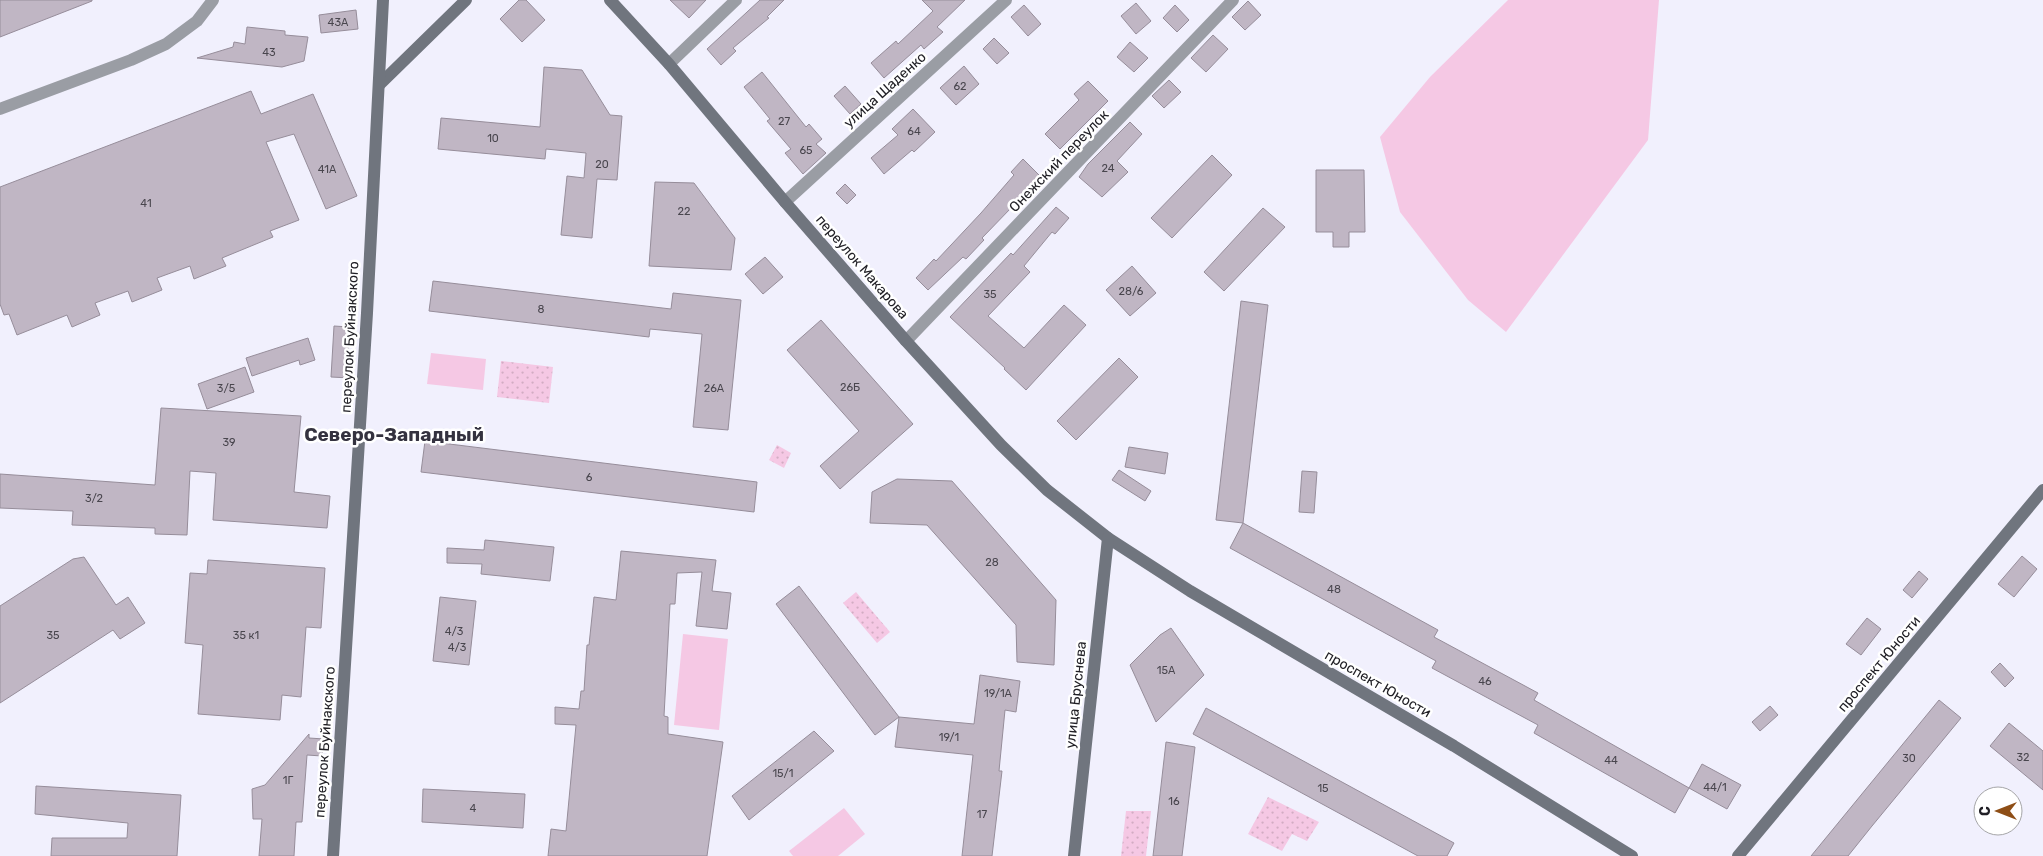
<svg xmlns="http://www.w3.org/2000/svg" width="2043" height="856" font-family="Rubik,sans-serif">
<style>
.grass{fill:#f5c8e4}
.park{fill:url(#park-dots)}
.building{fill:#c0b6c4;stroke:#968d9a}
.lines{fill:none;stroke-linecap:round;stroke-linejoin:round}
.street{stroke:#9a9da4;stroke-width:12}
.secondary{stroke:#70757e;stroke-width:12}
.labels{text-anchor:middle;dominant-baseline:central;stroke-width:5;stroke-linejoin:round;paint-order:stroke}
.number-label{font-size:11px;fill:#49464e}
.street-label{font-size:14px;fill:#212026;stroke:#fff}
.district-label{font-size:19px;font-weight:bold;fill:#34323f;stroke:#fff}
</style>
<defs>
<pattern id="park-dots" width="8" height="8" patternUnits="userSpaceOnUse" patternTransform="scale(1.25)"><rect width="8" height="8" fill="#f5c8e4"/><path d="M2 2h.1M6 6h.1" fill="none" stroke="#d2acc3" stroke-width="1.8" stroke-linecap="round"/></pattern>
</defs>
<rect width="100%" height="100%" fill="#f1f0fd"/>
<!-- grass -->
<g class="grass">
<path d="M1508,0H1659L1648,140L1506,332L1468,300L1400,212L1380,137L1430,77Z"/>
<path d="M431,353L486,359L483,390L427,384Z"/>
<path d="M683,634L728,639L719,730L674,725Z"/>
<path d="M844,808L865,834L838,856H793L789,851Z"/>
</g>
<!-- park -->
<g class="park">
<path d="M501,361L553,367L549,403L497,397Z"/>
<path d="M777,445L791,453L784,468L769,460Z"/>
<path d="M856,592L890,632L877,643L843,603Z"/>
<path d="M1268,797L1319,822L1307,841L1292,834L1282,851L1248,834Z"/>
<path d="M1126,811H1151L1146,856H1121Z"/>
</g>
<!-- building -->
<g class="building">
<path d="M0,0H92V1L0,37Z"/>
<path d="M519,0H526L545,20L522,42L500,19Z"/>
<path d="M670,0H706L689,18Z"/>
<path d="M760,0H784L767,17L769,18L733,48L736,51L721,65L707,49Z"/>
<path d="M922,0H965L937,27L943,32L924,49L921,45L884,78L871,63L896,41L898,44L933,11Z"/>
<path d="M1248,1L1261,15L1245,30L1232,17Z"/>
<path d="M1136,3L1151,21L1136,34L1121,16Z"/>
<path d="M1024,5L1041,24L1028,36L1011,17Z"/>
<path d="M1175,5L1189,20L1177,32L1163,18Z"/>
<path d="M356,10L358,29L321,33L319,15Z"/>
<path d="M247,27L285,31V35L308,37L304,61L282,67L197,58L233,47L234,42L245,44Z"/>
<path d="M1213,35L1228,49L1206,72L1191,58Z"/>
<path d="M994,38L1009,53L997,64L983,49Z"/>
<path d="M1130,42L1148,58L1134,72L1117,57Z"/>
<path d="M964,66L979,84L956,105L940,88Z"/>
<path d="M544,67L582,70L610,115L622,116L617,180L597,179L592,238L561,235L567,176L584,178L586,153L546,149L545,159L438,149L441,118L540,127Z"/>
<path d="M762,72L806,127L809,124L822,139L816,144L826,153L803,174L785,153L791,149L767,121L770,119L744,87Z"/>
<path d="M1169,80L1181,92L1164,108L1152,96Z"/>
<path d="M1088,81L1108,101L1060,149L1045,134L1079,100L1074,94Z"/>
<path d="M845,86L861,104L850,114L834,96Z"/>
<path d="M251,91L261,114L313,94L357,196L326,209L294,134L266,142L299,220L270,231L273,237L222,258L226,266L194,279L190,266L157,278L162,290L132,302L128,291L95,303L100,315L72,327L67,315L17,335L9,314L4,315L0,304V187Z"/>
<path d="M913,109L935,132L914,152L912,150L884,174L871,158L898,135L892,129Z"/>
<path d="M1130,122L1142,134L1117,161L1128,172L1102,197L1079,177L1088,164Z"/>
<path d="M1212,155L1232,175L1172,238L1151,218Z"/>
<path d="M1023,159L1041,177L982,238L984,240L966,259L963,257L928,290L916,278L934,259L936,261L981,213L1014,175L1011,172Z"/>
<path d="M1316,170H1364L1365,232H1349V247H1333V232H1316Z"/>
<path d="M655,182L694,183L735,238L731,270L649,266Z"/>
<path d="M845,184L856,195L847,204L836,193Z"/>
<path d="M1056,207L1069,218L1055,234L1052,232L1024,266L1030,272L988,316L1024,348L1064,305L1086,325L1026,390L1004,369L1005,368L950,317L1011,253L1013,255Z"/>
<path d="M1263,208L1285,227L1224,291L1204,272Z"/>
<path d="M765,257L783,277L763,294L745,274Z"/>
<path d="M1132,266L1156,293L1130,316L1106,290Z"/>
<path d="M433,281L671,309L673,293L741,300L728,430L693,427L702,334L650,329L649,337L429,311Z"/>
<path d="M1241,301L1268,305L1243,523L1216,520Z"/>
<path d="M821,320L913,424L840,489L820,466L859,431L787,350Z"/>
<path d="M334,326L349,327L348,352H352L351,378L331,377Z"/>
<path d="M308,338L315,360L300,365L299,360L252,376L246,358Z"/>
<path d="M1119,358L1138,377L1076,440L1057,421Z"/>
<path d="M245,367L254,392L207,409L198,384Z"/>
<path d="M161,408L301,416L294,492L330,496L327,528L213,520L216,473L190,471L187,535L155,534V528L72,525L73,511L0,508V474L155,485Z"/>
<path d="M425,441L757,482L754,512L421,472Z"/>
<path d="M1129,447L1168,453L1165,474L1125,467Z"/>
<path d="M1119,470L1151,491L1145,501L1112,480Z"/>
<path d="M1302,471L1317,472L1314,513L1299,512Z"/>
<path d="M897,479L952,481L1056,600L1054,665L1017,662L1016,625L927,525L870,523L872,492Z"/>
<path d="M1243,523L1438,630L1434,637L1538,693L1534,700L1689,788L1675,813L1534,733L1538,725L1432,668L1436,661L1230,548Z"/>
<path d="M485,540L554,547L550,581L481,574L482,564L447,563V548L484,550Z"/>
<path d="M621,551L716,560L712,591L731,593L727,629L696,626L702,572L677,573L675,604H670L664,716L668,717V734L723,742L707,856H548L551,829L566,831L576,725L555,724V707L579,709L581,691H584L587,645H589L594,597L616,600Z"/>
<path d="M2022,556L2037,569L2014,597L1998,584Z"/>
<path d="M84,557L116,605L128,597L145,623L120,639L113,630L0,703V606L73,559Z"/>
<path d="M208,560L325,568L321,628L306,627L301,697L282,695L280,720L198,714L203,645L185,643L190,573L207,574Z"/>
<path d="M1919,571L1928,579L1912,598L1903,590Z"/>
<path d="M799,586L899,717L875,735L776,604Z"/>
<path d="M440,597L476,601L469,665L433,661Z"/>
<path d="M1867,618L1881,629L1861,655L1846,644Z"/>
<path d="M1171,628L1204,675L1156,722L1130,665L1160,635Z"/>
<path d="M2000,663L2014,678L2005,687L1991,672Z"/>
<path d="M980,675L1020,681L1016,712L1005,710L999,771H1002L992,856H962L973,755L895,747L899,717L974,724Z"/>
<path d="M1939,700L1961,718L1872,826L1848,856H1811Z"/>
<path d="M1770,706L1778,715L1760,731L1752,722Z"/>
<path d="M1206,708L1454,843L1447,856H1418L1193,734Z"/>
<path d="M2009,723L2043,751V790L1990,746Z"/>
<path d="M814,731L834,751L749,820L732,796Z"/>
<path d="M309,734V738L324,739L322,756L307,755L302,822H296L294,856H259L262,819H253L252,789L265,785Z"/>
<path d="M1166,742L1195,747L1182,856H1153Z"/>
<path d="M1702,764L1741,785L1727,809L1689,788Z"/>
<path d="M36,786L181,795L177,856H51L52,838H127L128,823L35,814Z"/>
<path d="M423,789L525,794L523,828L422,822Z"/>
</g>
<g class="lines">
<!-- street -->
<g class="street">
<path d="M669,64L736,0"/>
<path d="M0,109L131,60L166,44L197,21L213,0"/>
<path d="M785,202L1006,0"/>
<path d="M906,341L1233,0"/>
</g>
<!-- secondary -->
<g class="secondary">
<path d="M610,0L669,64L785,202L906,341L1001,445L1047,490L1108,538L1190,591L1454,746L1632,856"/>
<path d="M379,85L466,0"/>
<path d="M333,856L367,313L383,0"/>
<path d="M1074,856L1108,538"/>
<path d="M1738,856L2043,490"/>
</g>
</g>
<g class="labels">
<!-- number labels -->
<g class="number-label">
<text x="338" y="22">43А</text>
<text x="269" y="52">43</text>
<text x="960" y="86">62</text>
<text x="784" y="121">27</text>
<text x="914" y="131">64</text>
<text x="493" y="138">10</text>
<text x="806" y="150">65</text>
<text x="602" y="164">20</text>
<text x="1108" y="168">24</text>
<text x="327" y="169">41А</text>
<text x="146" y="203">41</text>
<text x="684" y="211">22</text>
<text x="1131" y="291">28/6</text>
<text x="990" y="294">35</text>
<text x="541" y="309">8</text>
<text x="850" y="387">26Б</text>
<text x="226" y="388">3/5</text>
<text x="714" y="388">26А</text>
<text x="229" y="442">39</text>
<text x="589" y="477">6</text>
<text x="94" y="498">3/2</text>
<text x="992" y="562">28</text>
<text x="1334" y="589">48</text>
<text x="454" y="631">4/3</text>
<text x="53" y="635">35</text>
<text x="246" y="635">35 к1</text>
<text x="457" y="647">4/3</text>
<text x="1166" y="670">15А</text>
<text x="1485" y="681">46</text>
<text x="998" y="693">19/1А</text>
<text x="949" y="737">19/1</text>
<text x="2023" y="757">32</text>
<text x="1909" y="758">30</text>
<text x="1611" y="760">44</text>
<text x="783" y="773">15/1</text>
<text x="288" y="780">1Г</text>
<text x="1715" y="787">44/1</text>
<text x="1323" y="788">15</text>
<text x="1174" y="801">16</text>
<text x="473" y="808">4</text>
<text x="982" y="814">17</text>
</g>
<!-- street labels -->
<g class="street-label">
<text transform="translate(885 90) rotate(-42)">улица Щаденко</text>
<text transform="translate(1059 161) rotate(-46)">Онежский переулок</text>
<text transform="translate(862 267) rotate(49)">переулок Макарова</text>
<text transform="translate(350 337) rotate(-87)">переулок Буйнакского</text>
<text transform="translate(1879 664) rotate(-50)">проспект Юности</text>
<text transform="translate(1378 684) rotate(30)">проспект Юности</text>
<text transform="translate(1076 695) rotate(-84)">улица Бруснева</text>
<text transform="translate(325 742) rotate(-86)">переулок Буйнакского</text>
</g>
<!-- district labels -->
<g class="district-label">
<text x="394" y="434">Северо-Западный</text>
</g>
</g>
<!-- north arrow -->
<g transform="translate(1998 811) rotate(270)"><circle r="24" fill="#ffffff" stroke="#a6a6a8"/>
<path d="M0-4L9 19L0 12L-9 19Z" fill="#8e4e16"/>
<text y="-8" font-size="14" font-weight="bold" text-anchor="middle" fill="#212026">С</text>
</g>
</svg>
